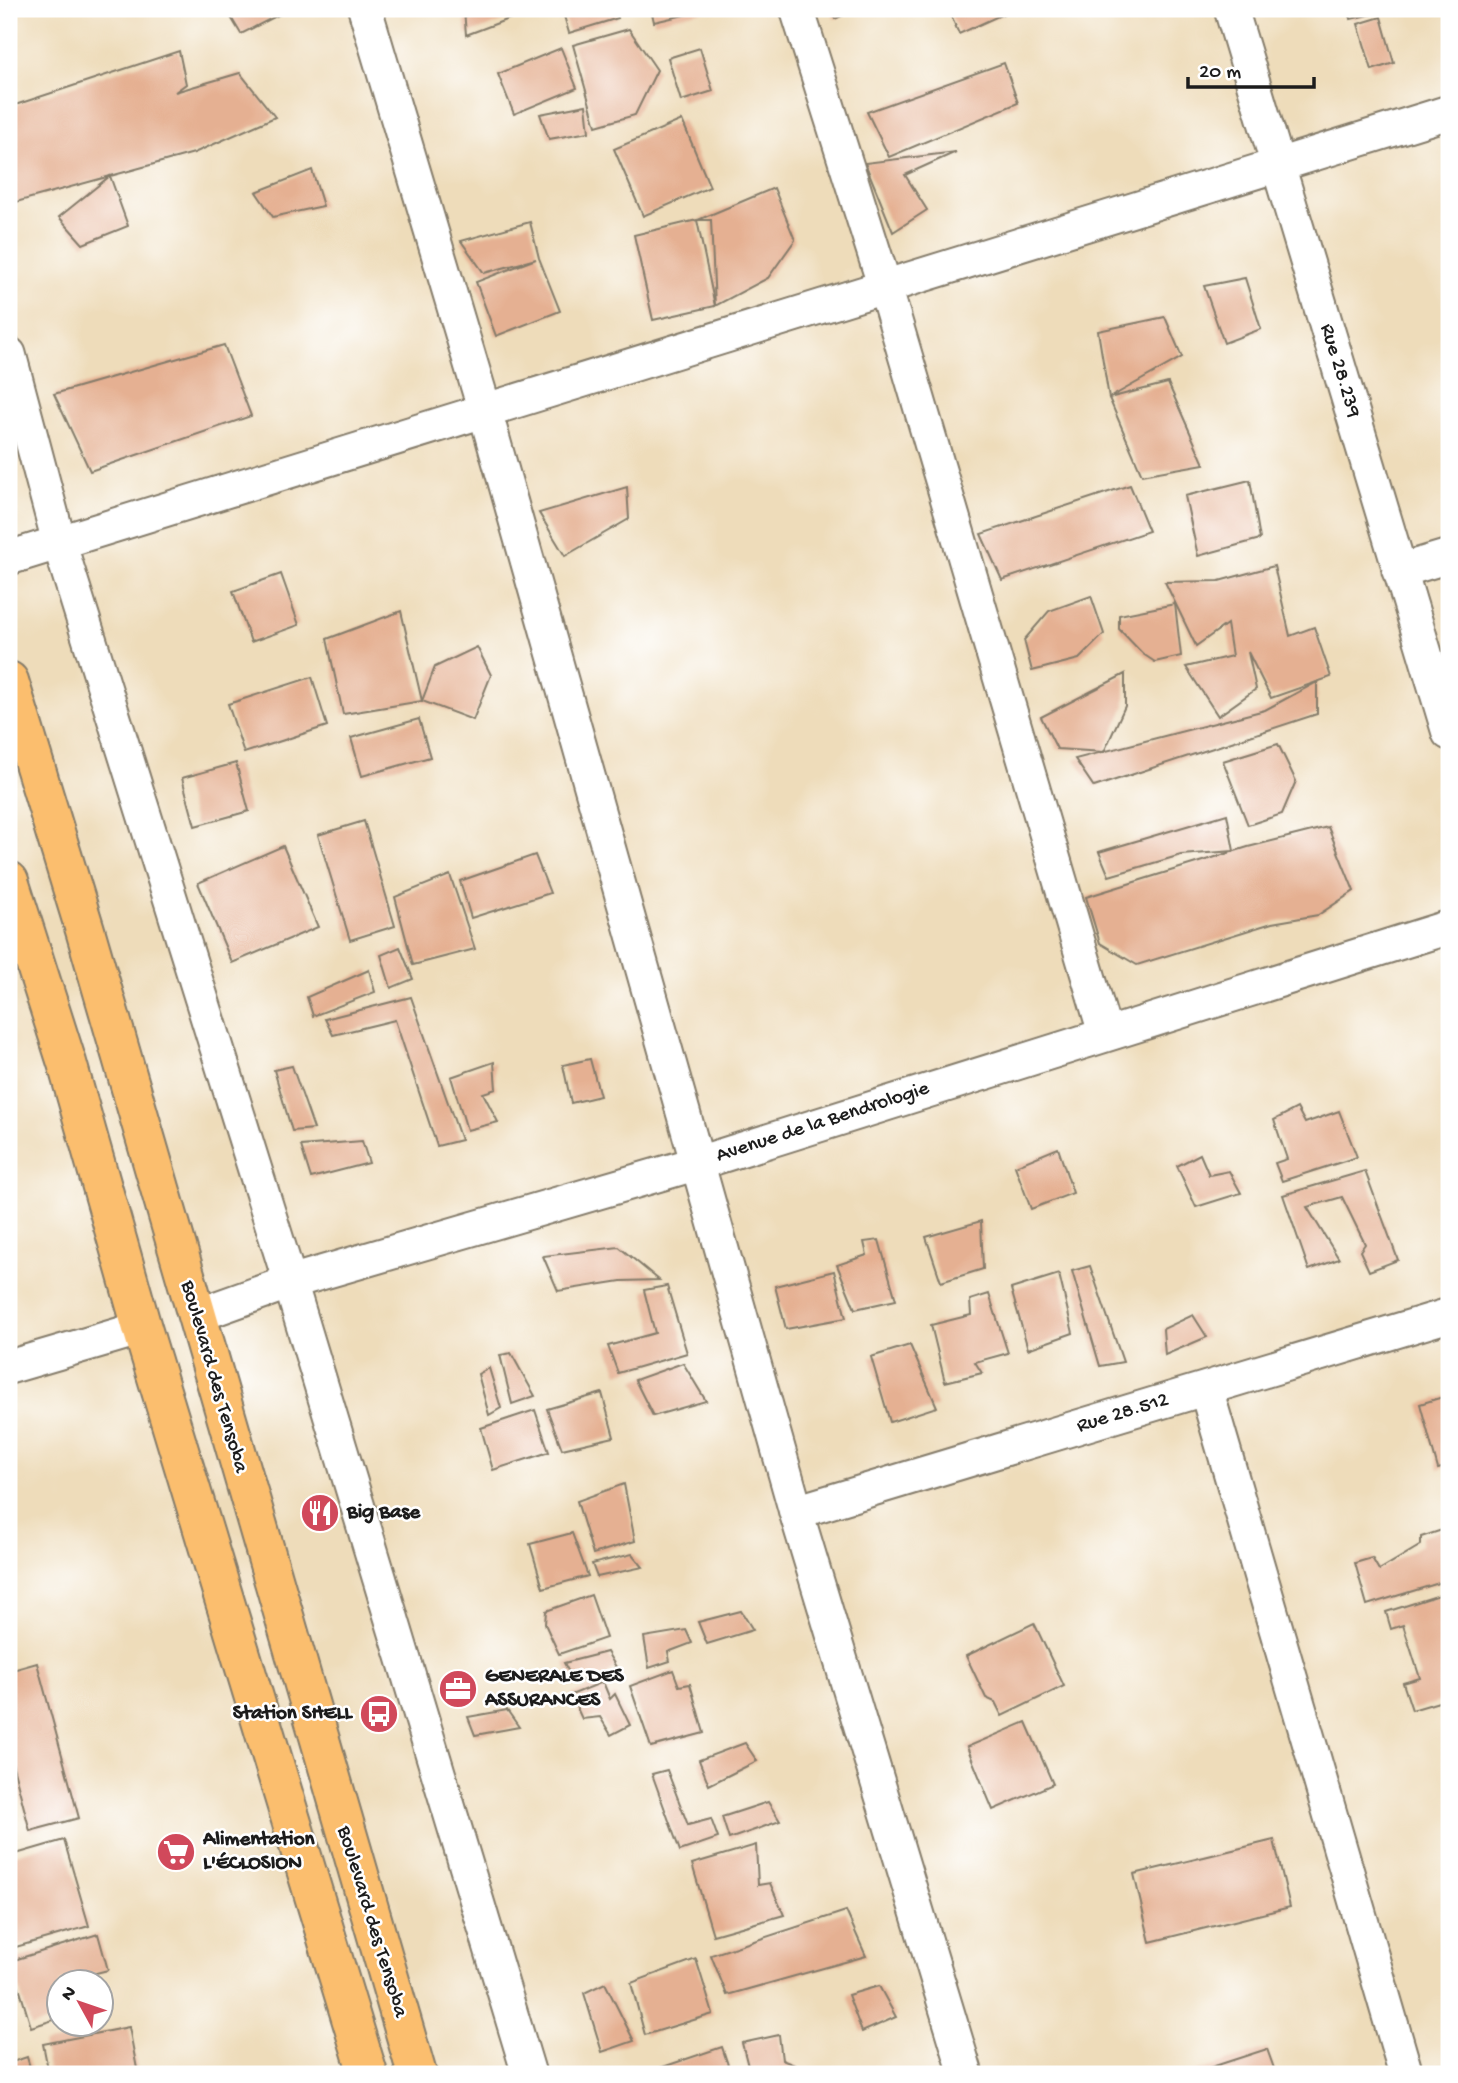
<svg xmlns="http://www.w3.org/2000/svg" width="1458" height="2083" font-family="'Gochi Hand',sans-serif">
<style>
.building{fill:#e5b092}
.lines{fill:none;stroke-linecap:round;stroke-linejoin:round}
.minor-casing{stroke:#857c6b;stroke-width:37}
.primary-casing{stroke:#857c6b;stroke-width:42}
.minor{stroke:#fff;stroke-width:33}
.primary{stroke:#fbbe6e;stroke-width:38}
.labels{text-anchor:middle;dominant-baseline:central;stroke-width:5;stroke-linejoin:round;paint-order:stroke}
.street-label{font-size:21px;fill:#1c1c1c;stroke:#fff}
.poi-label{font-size:21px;font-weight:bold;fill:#1c1c1c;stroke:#fff;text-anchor:start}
</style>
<rect width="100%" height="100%" fill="#fff"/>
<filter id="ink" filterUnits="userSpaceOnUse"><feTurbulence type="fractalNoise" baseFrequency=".0143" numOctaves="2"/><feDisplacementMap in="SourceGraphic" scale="14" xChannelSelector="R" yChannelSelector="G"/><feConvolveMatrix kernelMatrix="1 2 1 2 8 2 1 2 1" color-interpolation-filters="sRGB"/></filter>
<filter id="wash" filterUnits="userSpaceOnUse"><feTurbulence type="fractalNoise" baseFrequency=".00686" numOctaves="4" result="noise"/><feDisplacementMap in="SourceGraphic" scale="28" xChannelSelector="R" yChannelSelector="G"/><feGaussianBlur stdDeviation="1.57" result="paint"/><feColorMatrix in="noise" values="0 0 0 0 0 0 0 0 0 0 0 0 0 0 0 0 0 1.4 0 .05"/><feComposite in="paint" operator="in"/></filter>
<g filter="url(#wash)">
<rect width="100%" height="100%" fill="#eedcba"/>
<g id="blocks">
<!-- building -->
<g class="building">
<path d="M226,9H290L241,34Z"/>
<path d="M464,9H535L466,35Z"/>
<path d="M562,9H615L618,18L569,33Z"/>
<path d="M651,9H706V10L654,22Z"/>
<path d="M830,9H857L835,19Z"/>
<path d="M948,9H1001L1003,14L959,34Z"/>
<path d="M1348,9H1371L1372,14L1351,19Z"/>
<path d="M1381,17L1394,63L1372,70L1358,24Z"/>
<path d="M629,29L657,70L635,115L596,126L573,45Z"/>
<path d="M561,48L577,88L514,114L498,74Z"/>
<path d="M700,48L713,91L681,101L668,58Z"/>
<path d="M179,51L186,84L175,92L240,73L275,117L194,153L9,204V107Z"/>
<path d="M1004,63L1018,103L889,157L867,112Z"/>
<path d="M586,105L589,132L549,139L540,114Z"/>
<path d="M682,120L710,187L643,216L614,149Z"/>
<path d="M956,152L905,175L927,210L893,232L865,163Z"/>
<path d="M312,170L323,206L273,217L256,192Z"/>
<path d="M110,176L128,226L83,244L59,217Z"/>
<path d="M774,188L795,240L768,278L715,306L711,220H698Z"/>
<path d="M697,220L715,306L653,320L634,235Z"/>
<path d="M530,222L539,258L560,311L496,336L476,282L536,259L484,273L461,241Z"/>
<path d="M1245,278L1261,329L1224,343L1204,286Z"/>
<path d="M1165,317L1182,357L1109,398L1098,331Z"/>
<path d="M224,345L251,416L90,471L54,394Z"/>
<path d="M1168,383L1204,464L1142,475L1109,398Z"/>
<path d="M1250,480L1260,539L1198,556L1185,496Z"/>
<path d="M1130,485L1149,531L1002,580L981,534Z"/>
<path d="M627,487L629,519L565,556L539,513Z"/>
<path d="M1274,566L1290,636L1314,627L1331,677L1271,698L1248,652L1256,689L1218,716L1186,667L1232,656L1227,624L1196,646L1165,582L1219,581Z"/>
<path d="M281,574L299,625L251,642L233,591Z"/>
<path d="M1091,596L1104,634L1079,659L1032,671L1024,640L1049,611Z"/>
<path d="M1175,604L1181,656L1155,662L1143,654L1119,629V615Z"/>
<path d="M401,611L422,701L343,714L327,639Z"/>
<path d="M477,647L491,675L473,720L422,701L435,667Z"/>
<path d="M1125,674V706L1104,752L1057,749L1041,717Z"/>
<path d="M312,677L327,726L244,753L228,704Z"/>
<path d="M1317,682V714L1094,787L1075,759L1265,710Z"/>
<path d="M419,719L430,757L362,776L351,738Z"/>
<path d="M1278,744L1296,781L1282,814L1248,825L1223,761Z"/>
<path d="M236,763L249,811L195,826L182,778Z"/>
<path d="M1227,814L1234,851L1181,855L1109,876L1099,852Z"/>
<path d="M364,821L395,926L350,940L318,835Z"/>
<path d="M1328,827L1354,891L1318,915L1272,923L1137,965L1100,943L1086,897L1248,847Z"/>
<path d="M283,846L318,927L232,963L198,883Z"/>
<path d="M535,855L550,893L471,918L460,881Z"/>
<path d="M450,875L475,949L413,965L395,897Z"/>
<path d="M400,947L413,979L391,988L381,955Z"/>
<path d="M369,970L375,992L313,1016L307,997Z"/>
<path d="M411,997L461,1140L437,1146L395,1020L333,1035L325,1019Z"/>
<path d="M590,1059L600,1096L571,1103L563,1065Z"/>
<path d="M494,1062L496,1089L483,1093L498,1122L467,1130L451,1077Z"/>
<path d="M292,1066L314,1129L292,1131L274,1070Z"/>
<path d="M1297,1108L1305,1123L1339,1111L1357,1157L1282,1181L1275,1163L1287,1159L1274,1120Z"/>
<path d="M362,1141L369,1163L311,1178L301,1146Z"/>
<path d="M1058,1148L1073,1193L1031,1209L1015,1166Z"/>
<path d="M1200,1154L1209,1175L1229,1171L1241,1193L1196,1207L1177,1166Z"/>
<path d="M1365,1171L1398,1260L1369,1271L1360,1251L1365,1244L1342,1197L1307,1207L1339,1259L1309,1270L1283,1195Z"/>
<path d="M981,1221L983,1269L941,1282L926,1237Z"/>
<path d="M879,1240L896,1300L855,1309L837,1265L867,1255L864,1242Z"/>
<path d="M619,1247L659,1280L621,1281L558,1291L543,1256Z"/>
<path d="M1090,1266L1123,1362L1100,1366L1072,1271Z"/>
<path d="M834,1271L846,1318L786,1329L775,1286Z"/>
<path d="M1059,1274L1073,1333L1028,1349L1011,1289Z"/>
<path d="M667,1286L687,1353L618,1373L608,1346L655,1333L644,1290Z"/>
<path d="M989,1294L1008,1353L975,1362L982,1373L945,1382L931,1325L971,1315L970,1300Z"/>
<path d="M1193,1315L1207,1337L1165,1355L1163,1329Z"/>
<path d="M910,1345L937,1407L890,1422L871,1357Z"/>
<path d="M511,1353L535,1396L512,1404L500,1355Z"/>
<path d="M683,1363L706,1401L653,1416L635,1380Z"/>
<path d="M489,1368L501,1408L489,1415L478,1374Z"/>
<path d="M602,1393L614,1437L562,1449L547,1409Z"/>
<path d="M1449,1395V1466L1438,1469L1420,1404Z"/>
<path d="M535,1410L549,1452L493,1470L481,1428Z"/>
<path d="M624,1484L635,1541L593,1554L577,1501Z"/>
<path d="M1442,1530L1449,1554V1580L1367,1605L1355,1563L1372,1558L1379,1570L1421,1545V1537Z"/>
<path d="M572,1533L588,1576L543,1588L530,1544Z"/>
<path d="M632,1554L643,1567L597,1577L592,1564Z"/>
<path d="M1449,1592V1699L1412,1710L1403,1683L1420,1678L1403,1625L1391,1629L1386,1612Z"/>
<path d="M591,1595L606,1638L559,1654L545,1624L546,1611Z"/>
<path d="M741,1611L753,1630L707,1644L698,1622Z"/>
<path d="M1034,1623L1064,1686L1002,1716L995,1702L986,1698L966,1656Z"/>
<path d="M686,1630L692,1643L668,1652L670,1661L649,1668L644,1637Z"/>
<path d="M607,1652L616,1667L606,1676L574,1682L564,1663Z"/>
<path d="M37,1663L79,1818L30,1831L9,1751V1671Z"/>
<path d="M673,1670L679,1686L690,1684L704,1733L651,1747L630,1686Z"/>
<path d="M603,1682L610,1699L615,1694L630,1725L611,1735L600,1717L582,1719L571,1695Z"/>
<path d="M507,1710L519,1727L475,1735L468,1717Z"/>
<path d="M1026,1722L1053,1784L993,1810L967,1747Z"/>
<path d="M745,1743L757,1761L709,1785L699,1760Z"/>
<path d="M667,1770L688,1825L711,1819L718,1838L680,1851L652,1774Z"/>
<path d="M768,1802L780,1821L729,1839L722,1817Z"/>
<path d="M64,1840L89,1926L9,1949V1856Z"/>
<path d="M1274,1840L1290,1907L1150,1942L1134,1874Z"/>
<path d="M756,1845L758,1885L770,1883L784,1915L713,1935L692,1864Z"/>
<path d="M846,1911L866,1956L727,1995L711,1955Z"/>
<path d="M98,1934L108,1970L60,1982V2018L31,2027L11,1961Z"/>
<path d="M696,1959L713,2014L645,2035L631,1983Z"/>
<path d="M605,1983L634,2041L602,2052L584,1993Z"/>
<path d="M879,1986L896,2017L862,2032L848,1995Z"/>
<path d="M1449,2002V2022L1443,2004Z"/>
<path d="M129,2027L138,2074H49L43,2044Z"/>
<path d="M779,2035L782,2060L797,2066L798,2074H750L742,2043Z"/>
<path d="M722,2047L731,2074H642Z"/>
<path d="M1267,2049L1276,2074H1190Z"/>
<path d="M27,2057L32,2074H9V2063Z"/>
</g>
</g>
</g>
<g filter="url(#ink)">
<use href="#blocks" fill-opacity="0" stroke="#857c6b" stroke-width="2"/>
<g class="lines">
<!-- minor casing -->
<g class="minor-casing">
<g id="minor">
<path d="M365,9L485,411L796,1512L966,2074"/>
<path d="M797,9L885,287L1105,1033"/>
<path d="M1231,9L1449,733"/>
<path d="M9,354L59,542L290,1282L529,2074"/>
<path d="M9,558L1449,112"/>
<path d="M1399,571L1449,556"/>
<path d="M195,1316L290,1282L698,1163L1449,927"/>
<path d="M9,1367L142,1328"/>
<path d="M1206,1389L1406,2074"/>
<path d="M796,1512L1449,1315"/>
</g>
</g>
<!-- primary casing -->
<g class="primary-casing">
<g id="primary">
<path d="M9,681L85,930L417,2074"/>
<path d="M9,881L67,1063L142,1328L368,2074"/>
</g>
</g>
<!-- minor -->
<use href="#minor" class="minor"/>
<!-- primary -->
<use href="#primary" class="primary"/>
</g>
</g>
<!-- icons -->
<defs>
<g id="restaurant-disc" transform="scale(2.0125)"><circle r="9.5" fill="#d1495b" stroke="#fff"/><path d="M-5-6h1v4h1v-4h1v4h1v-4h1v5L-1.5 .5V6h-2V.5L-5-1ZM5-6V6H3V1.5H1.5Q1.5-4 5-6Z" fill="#fff"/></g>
<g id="office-disc" transform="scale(2.0125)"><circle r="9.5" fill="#d1495b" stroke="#fff"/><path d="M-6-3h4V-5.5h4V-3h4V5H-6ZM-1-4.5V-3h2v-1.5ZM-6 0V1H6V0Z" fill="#fff"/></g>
<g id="bus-disc" transform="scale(2.0125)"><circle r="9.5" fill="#d1495b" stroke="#fff"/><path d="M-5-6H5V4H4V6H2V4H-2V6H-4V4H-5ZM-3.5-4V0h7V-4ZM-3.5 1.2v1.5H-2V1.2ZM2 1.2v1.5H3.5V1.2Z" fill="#fff"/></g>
<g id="supermarket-disc" transform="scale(2.0125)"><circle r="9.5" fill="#d1495b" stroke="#fff"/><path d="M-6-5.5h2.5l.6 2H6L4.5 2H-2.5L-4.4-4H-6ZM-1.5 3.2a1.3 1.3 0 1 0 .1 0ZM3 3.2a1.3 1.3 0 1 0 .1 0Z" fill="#fff"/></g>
</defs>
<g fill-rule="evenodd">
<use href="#restaurant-disc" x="320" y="1513"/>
<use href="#office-disc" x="458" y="1689"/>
<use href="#bus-disc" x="379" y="1714"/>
<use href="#supermarket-disc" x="176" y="1852"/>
</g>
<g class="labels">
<!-- street labels -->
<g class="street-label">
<text transform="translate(1339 371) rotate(73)">Rue 28.239</text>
<text transform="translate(823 1123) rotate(-18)">Avenue de la Bendrologie</text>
<text transform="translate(213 1377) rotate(74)">Boulevard des Tensoba</text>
<text transform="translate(1123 1414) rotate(-17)">Rue 28.512</text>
<text transform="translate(371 1922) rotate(73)">Boulevard des Tensoba</text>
</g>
<!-- poi labels -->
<g class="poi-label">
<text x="347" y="1513">Big Base</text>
<text x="485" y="1677">GENERALE DES<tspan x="485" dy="24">ASSURANCES</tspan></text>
<text x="352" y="1714" text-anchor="end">Station SHELL</text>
<text x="203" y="1840">Alimentation<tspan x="203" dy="24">L'ÉCLOSION</tspan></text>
</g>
</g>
<!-- margin -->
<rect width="1458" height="2083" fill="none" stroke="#fff" stroke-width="35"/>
<!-- north arrow -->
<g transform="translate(80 2003) rotate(310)"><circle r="33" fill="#ffffff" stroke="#a4a4a4" stroke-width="2"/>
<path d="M0-5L12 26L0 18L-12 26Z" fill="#d1495b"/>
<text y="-10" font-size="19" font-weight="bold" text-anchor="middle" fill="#1c1c1c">N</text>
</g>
<!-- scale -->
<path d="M1188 77v10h126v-10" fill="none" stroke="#1c1c1c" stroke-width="3.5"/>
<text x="1199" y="77" font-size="21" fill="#1c1c1c" stroke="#ffffff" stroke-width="5" paint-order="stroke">20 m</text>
</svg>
